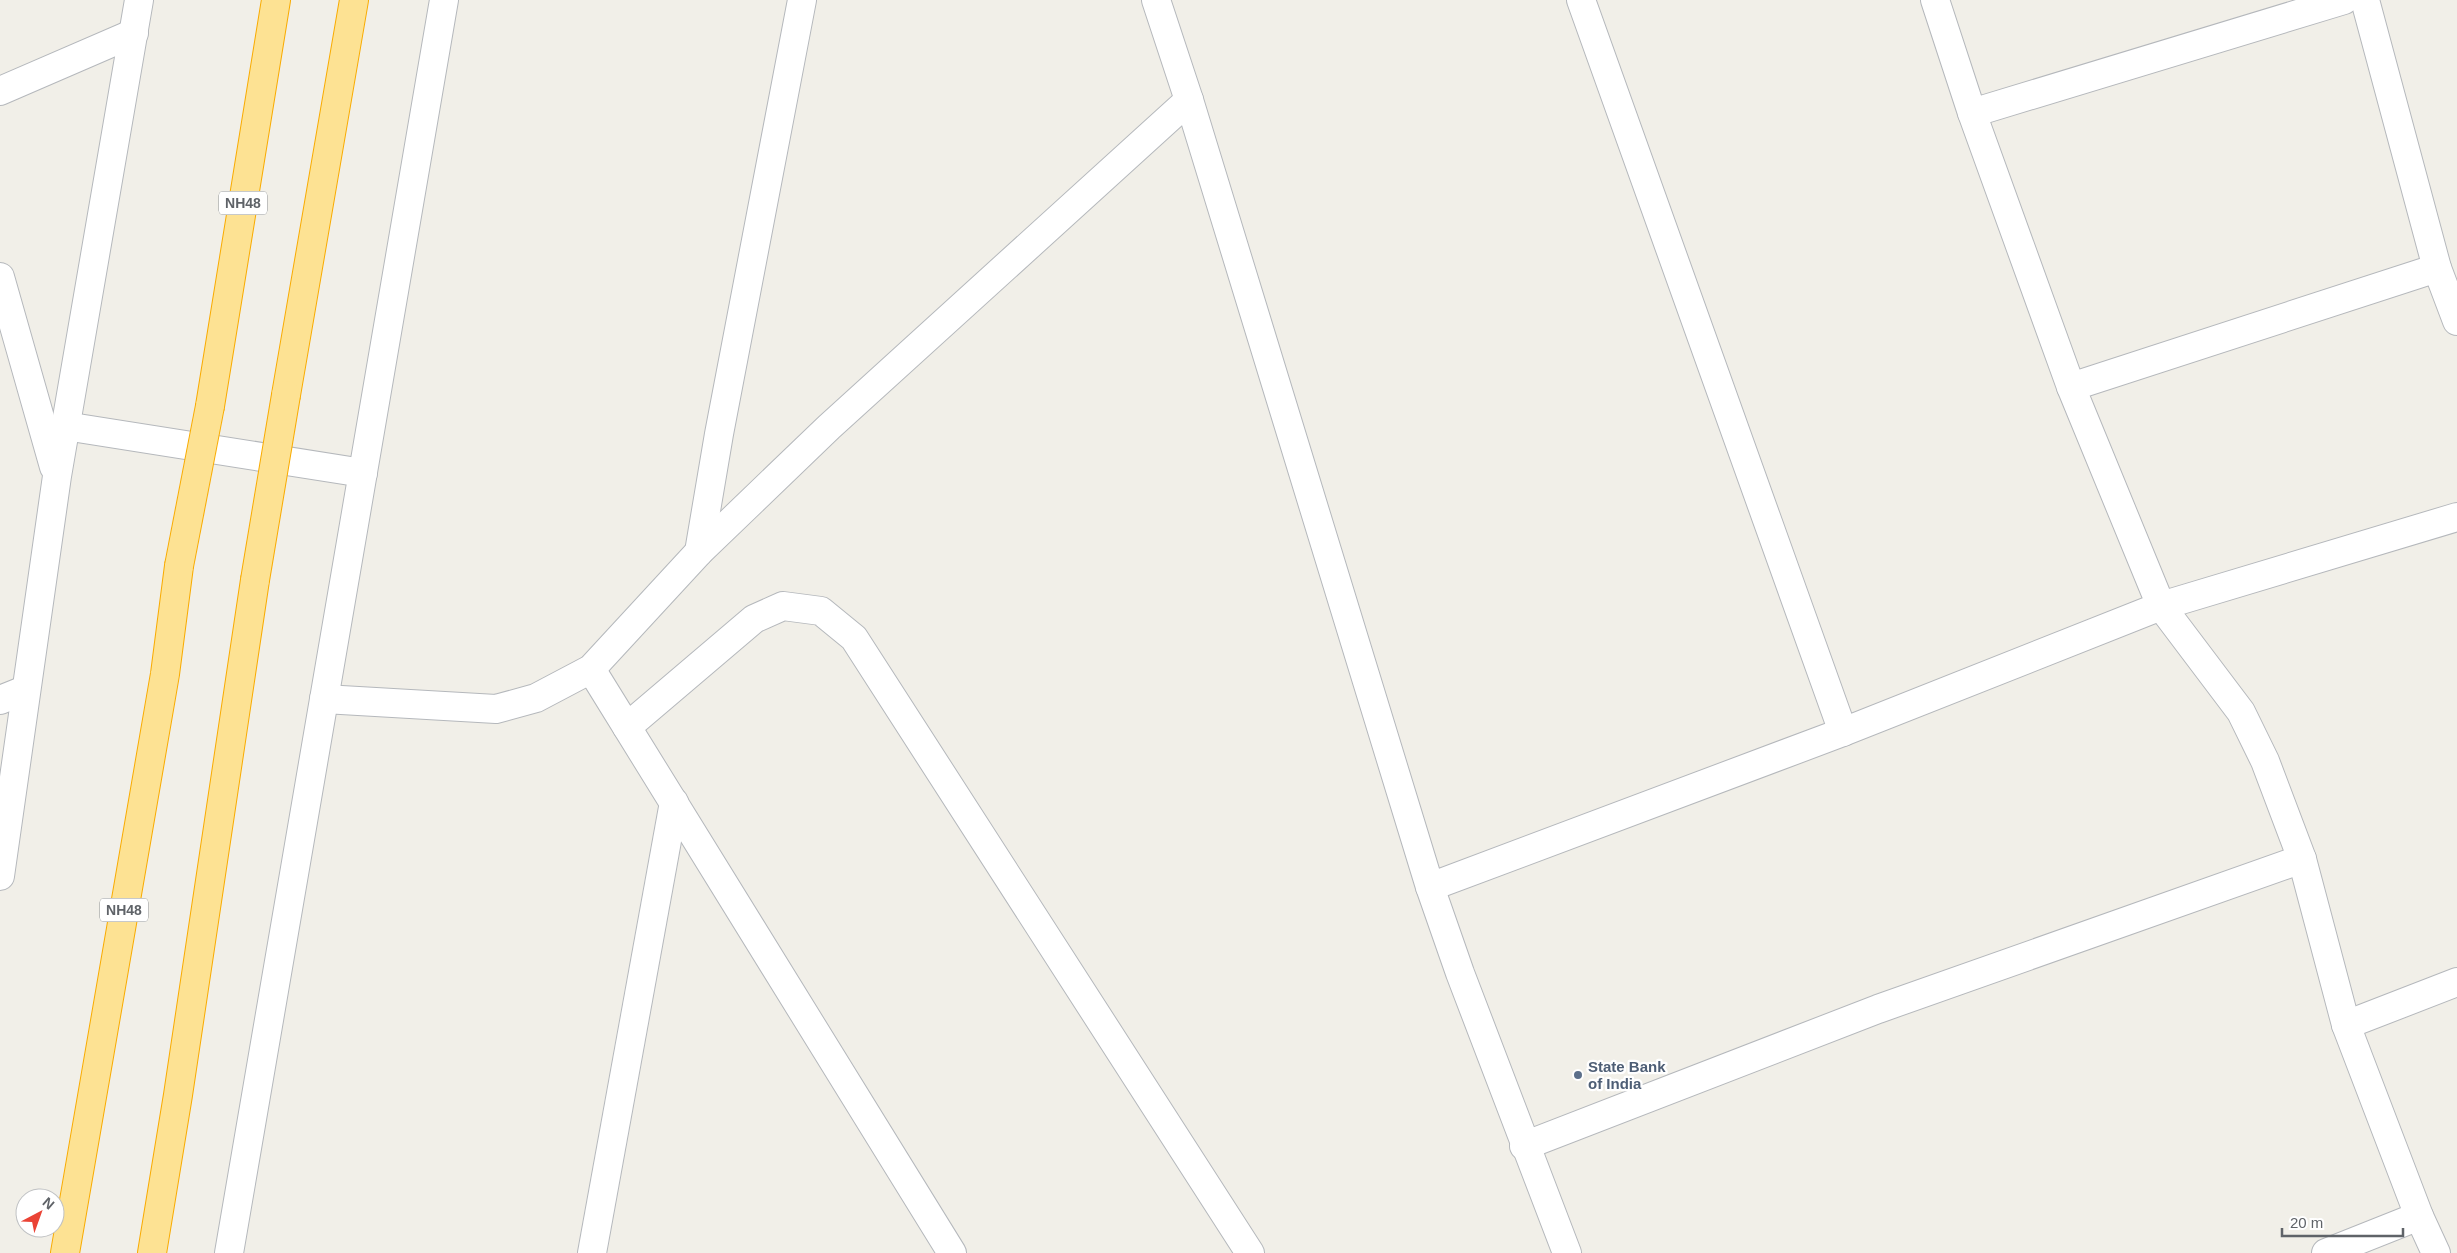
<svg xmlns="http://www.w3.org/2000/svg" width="2457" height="1253" font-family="Arial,sans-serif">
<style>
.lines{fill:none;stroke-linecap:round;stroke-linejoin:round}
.minor-casing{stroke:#b5b8bc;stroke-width:30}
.highway-casing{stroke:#f9ab00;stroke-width:30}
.minor{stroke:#fff;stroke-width:28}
.highway{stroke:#fde293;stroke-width:28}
.highway-bridge-casing{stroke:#f9ab00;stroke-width:30;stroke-linecap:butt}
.highway-bridge{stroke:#fde293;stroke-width:28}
.service-dot{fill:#5c6f8a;stroke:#fff;stroke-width:2}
.labels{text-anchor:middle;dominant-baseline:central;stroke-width:4.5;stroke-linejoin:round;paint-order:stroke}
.shield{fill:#fff;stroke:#8f9295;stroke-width:1}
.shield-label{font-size:14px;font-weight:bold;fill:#5f6368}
.service-label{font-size:15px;font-weight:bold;fill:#4e5e75;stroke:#fff;text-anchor:start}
</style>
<rect width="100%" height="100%" fill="#f1efe8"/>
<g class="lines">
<!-- minor casing -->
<g class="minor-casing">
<g id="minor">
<path d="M1156,0L1189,100L1430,887L1460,973L1567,1253"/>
<path d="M1581,0L1843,732"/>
<path d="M1935,0L1972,113L2071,387L2161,606L2241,712L2265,761L2302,859L2346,1025L2419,1216L2436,1253"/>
<path d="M2365,0L2437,268L2457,321"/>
<path d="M0,91L134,33"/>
<path d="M1972,113L2344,0"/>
<path d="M0,277L54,467"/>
<path d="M2071,387L2437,268"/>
<path d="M65,426L363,473"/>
<path d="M699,552L719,434L802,0"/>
<path d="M591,669L952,1253"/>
<path d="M324,699L496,709L536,698L591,669L699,552L829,427L1189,100"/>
<path d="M0,700L25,690"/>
<path d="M627,727L754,619L783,606L821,611L854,638L1250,1253"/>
<path d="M0,876L57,476L139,0"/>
<path d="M1430,887L1843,732L2161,606L2457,517"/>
<path d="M2346,1025L2457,982"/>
<path d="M1524,1146L1878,1009L2302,859"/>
<path d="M229,1253L444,0"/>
<path d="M592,1253L674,802"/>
<path d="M2326,1253L2419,1216"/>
</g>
</g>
<!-- highway casing -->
<g class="highway-casing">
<g id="highway">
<path d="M286,395L354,0"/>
<path d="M210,406L276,0"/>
<path d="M65,1253L165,674L179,566"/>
<path d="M152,1253L178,1095L255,580"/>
</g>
</g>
<!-- minor -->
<use href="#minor" class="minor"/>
<!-- highway -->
<use href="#highway" class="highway"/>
<!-- highway-bridge casing -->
<g class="highway-bridge-casing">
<g id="highway-bridge">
<path d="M179,566L210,406"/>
<path d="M255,580L286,395"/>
</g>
</g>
<!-- highway-bridge -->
<use href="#highway-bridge" class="highway-bridge"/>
</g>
<!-- markers -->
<circle class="service-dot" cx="1578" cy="1075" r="5"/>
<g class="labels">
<!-- shield labels -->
<g class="shield">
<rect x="219" y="191.5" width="48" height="23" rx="4"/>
<rect x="100" y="898.5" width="48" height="23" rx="4"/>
</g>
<g class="shield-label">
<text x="243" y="203">NH48</text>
<text x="124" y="910">NH48</text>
</g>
<!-- service labels -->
<g class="service-label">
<text x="1588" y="1066">State Bank<tspan x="1588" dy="17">of India</tspan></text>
</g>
</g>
<!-- north arrow -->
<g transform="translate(40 1213) rotate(41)"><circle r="24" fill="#ffffff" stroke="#bfc1c3"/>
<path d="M0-4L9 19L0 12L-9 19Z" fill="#ea4335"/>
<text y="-8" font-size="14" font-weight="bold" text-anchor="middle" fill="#5f6368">N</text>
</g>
<!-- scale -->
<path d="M2282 1228v8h121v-8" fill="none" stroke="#5f6368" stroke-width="2.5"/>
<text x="2290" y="1228" font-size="15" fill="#5f6368" stroke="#ffffff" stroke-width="4" paint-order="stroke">20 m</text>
</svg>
